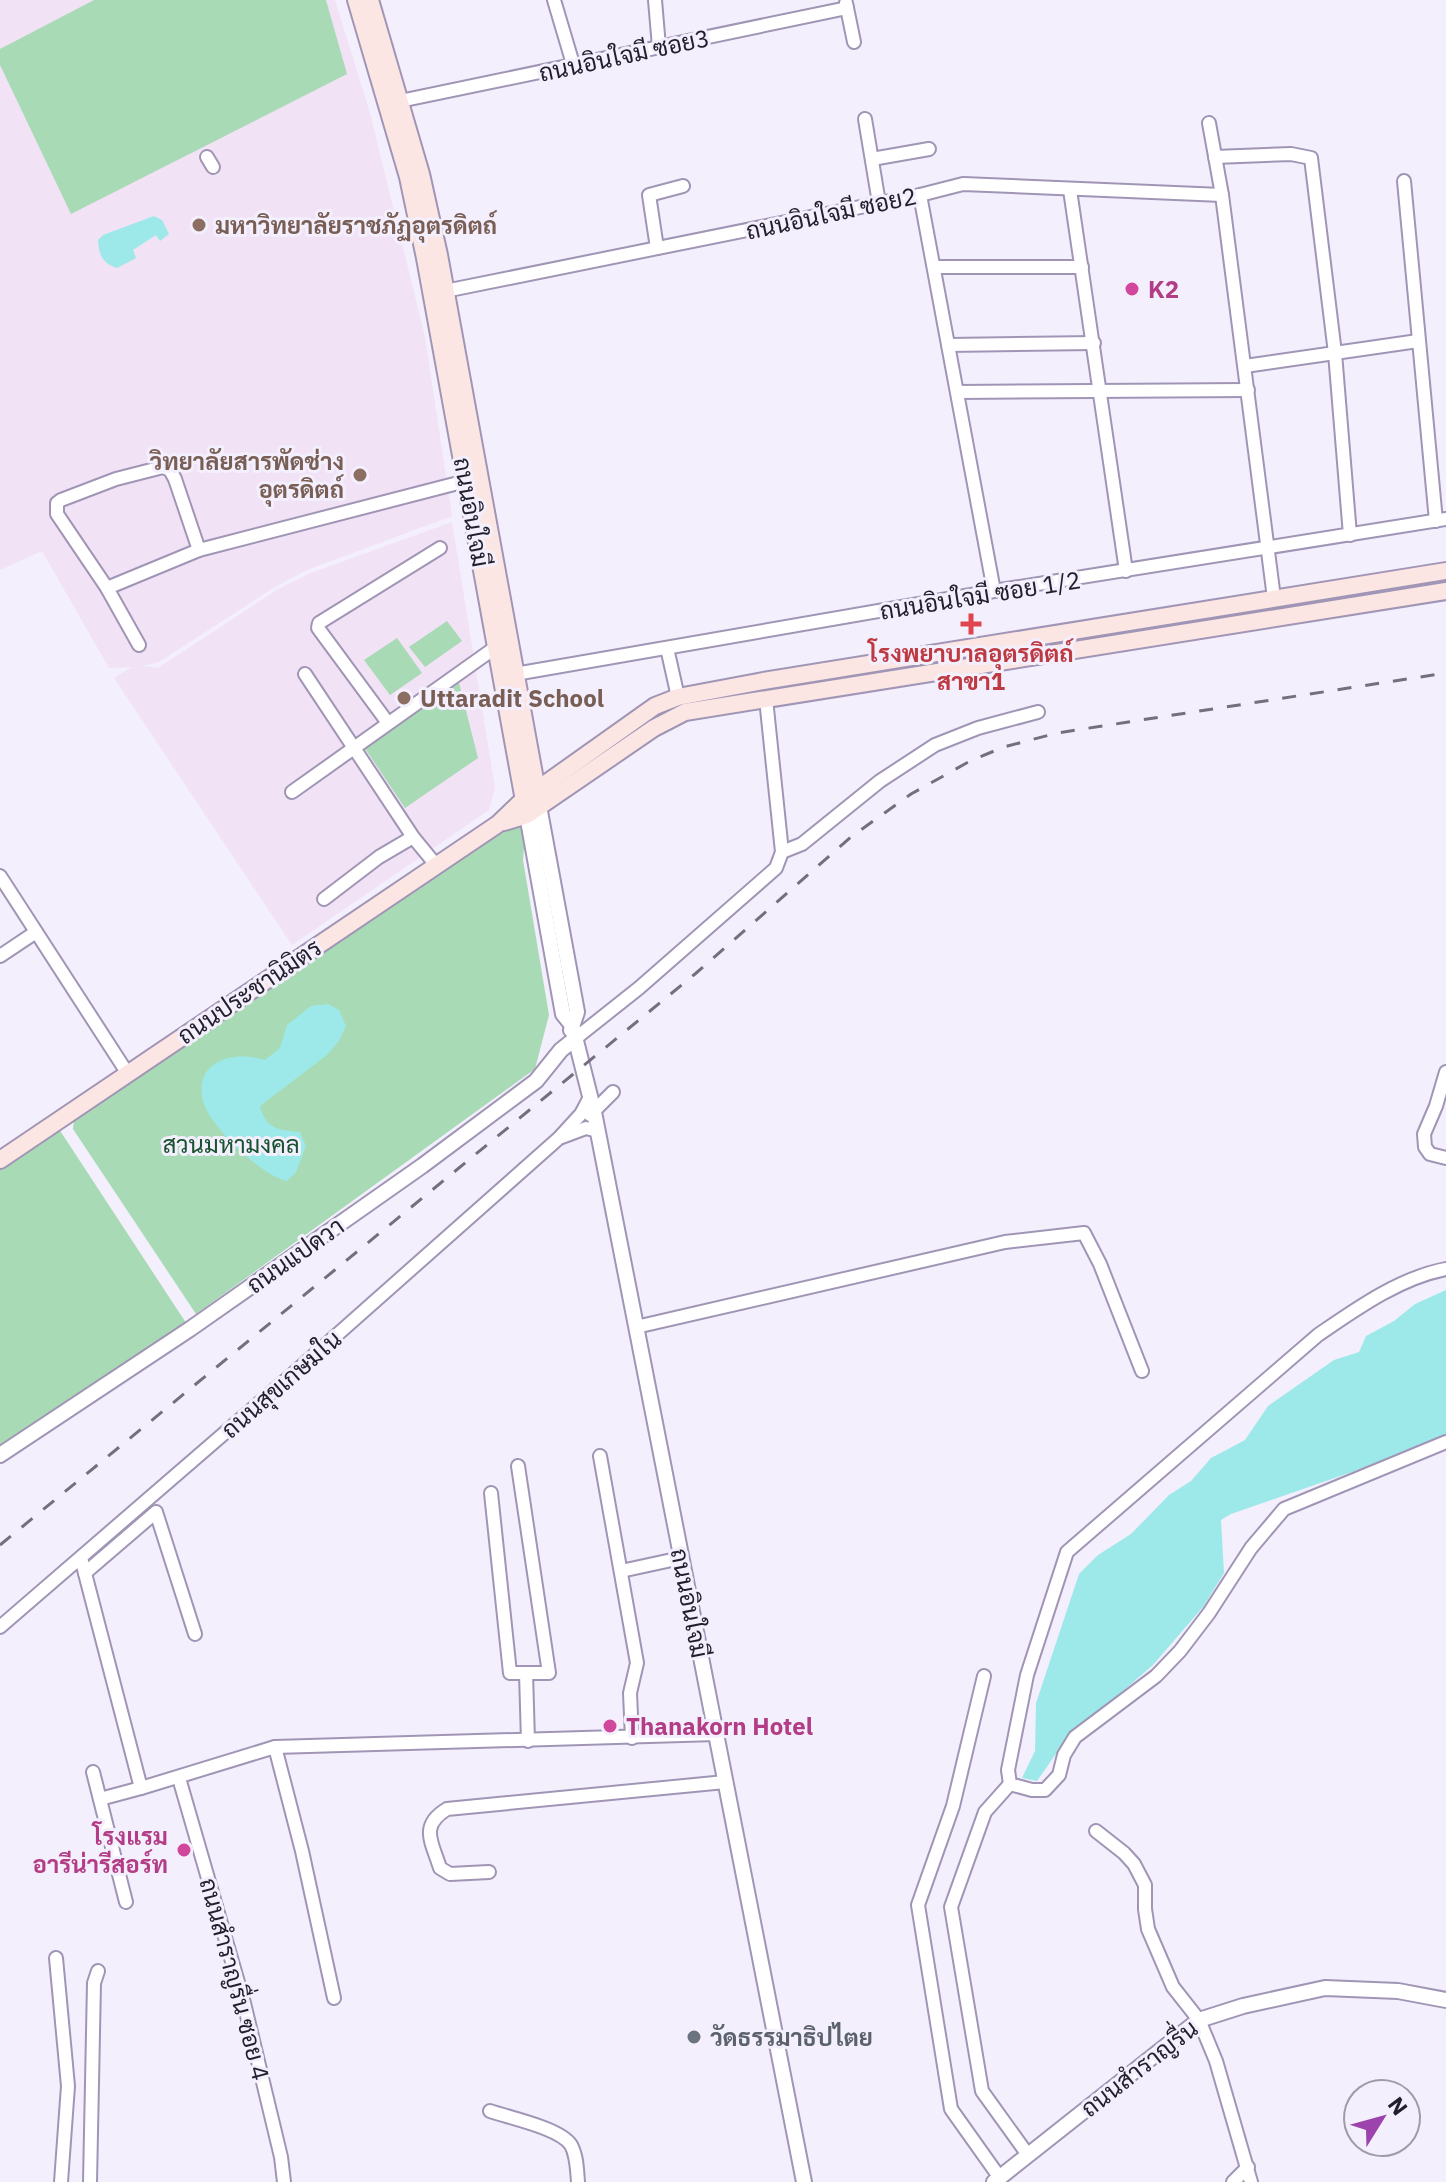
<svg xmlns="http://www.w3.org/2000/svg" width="1446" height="2182" font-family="'IBM Plex Sans',Sarabun,sans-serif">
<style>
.education{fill:#f1e2f5}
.green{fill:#a8dab5}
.water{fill:#9de9e9}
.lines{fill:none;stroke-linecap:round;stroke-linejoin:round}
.minor-casing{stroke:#a195b6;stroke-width:16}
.tertiary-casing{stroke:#a195b6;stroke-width:18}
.secondary-casing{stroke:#a195b6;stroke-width:20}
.minor{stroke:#fff;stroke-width:12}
.tertiary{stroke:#fff;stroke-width:14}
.secondary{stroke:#fce6e4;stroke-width:16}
.rail{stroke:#746f7c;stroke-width:3;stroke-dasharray:14 14;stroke-linecap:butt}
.education-dot{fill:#8d6e63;stroke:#f4effd;stroke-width:3}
.hotel-dot{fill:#d1479c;stroke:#f4effd;stroke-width:3}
.health-dot{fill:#e0444e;stroke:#f4effd;stroke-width:3}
.worship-dot{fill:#6b7280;stroke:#f4effd;stroke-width:3}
.labels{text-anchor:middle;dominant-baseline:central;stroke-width:6;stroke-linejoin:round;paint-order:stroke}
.street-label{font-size:24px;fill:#231e2b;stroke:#f4effd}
.education-label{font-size:24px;font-weight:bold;fill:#785e54;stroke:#f4effd;text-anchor:start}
.hotel-label{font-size:24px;font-weight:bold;fill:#b23c85;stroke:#f4effd;text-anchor:start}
.health-label{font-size:24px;font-weight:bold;fill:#be3a42;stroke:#f4effd}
.park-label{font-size:24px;fill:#18522f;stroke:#f4effd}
.worship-label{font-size:24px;font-weight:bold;fill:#5b616d;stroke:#f4effd;text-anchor:start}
</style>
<rect width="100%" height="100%" fill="#f4effd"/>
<!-- education -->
<path class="education" d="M0,0H335L370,113L425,337L452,516L307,570L275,587L159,662L142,666L158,668L280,588L311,573L452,522L495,788L489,810L292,945L114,678L132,667L109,668L42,551L0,570Z"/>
<!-- green -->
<g class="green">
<path d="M94,0H326L347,74L71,214L0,65V49Z"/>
<path d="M447,621L462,641L425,667L409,647Z"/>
<path d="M397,638L422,673L390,695L364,660Z"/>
<path d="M459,683L478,758L405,808L364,747Z"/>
<path d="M527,815L523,860L549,1015L535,1069L196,1314L73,1129L75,1109L309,951Z"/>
<path d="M55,1123L190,1329L0,1455V1160Z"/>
</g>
<!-- water -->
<g class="water">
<path d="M154,216L162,220L169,234L160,241L156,235L133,250L136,258L117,268C102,263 99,255 98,240L103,235Z"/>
<path d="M328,1004L339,1010L346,1026L339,1041L327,1055L260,1106C266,1129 278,1130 300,1132L306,1146L296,1172L287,1181C262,1176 209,1126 203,1101C193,1060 235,1050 265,1060L280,1048L287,1025L311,1006Z"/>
<path d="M1446,1290V1434L1375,1464L1231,1514L1221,1520L1224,1573L1203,1607L1153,1665L1065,1741L1037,1781L1022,1778L1035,1751L1036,1703L1079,1574L1098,1555L1131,1534L1169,1495L1191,1481L1211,1458L1245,1440L1268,1406L1334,1360L1359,1352L1366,1336L1394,1321L1415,1304Z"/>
</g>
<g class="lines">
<!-- minor casing -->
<g class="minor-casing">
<g id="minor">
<path d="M554,0L573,64"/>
<path d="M655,0L659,47"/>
<path d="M846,3L854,42"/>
<path d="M400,101L847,8"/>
<path d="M865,119L879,203"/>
<path d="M1209,123L1222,195L1274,598"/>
<path d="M207,157L213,167"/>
<path d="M1215,157L1291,154L1311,158L1335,353L1350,535"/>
<path d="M872,159L929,149"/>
<path d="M1404,181L1436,521"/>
<path d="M1070,190L1126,571"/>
<path d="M920,195L994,591"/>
<path d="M657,248L649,195L683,186"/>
<path d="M934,267H1082"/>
<path d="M445,291L920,195L963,184L1222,195"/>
<path d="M948,345L1094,343"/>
<path d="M1245,366L1418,341"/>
<path d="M958,392L1248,390"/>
<path d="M107,588L57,514V503L61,500L116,479L163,467L170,470L175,479L199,550"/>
<path d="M139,645L107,588L199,550L466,481"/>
<path d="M667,648L678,697"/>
<path d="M305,674L413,837L436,865"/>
<path d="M515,674L994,591L1446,519"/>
<path d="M388,723L318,628L319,623L440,548"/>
<path d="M292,792L496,647"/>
<path d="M782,852L802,844L880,781L935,745L978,728L1038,712"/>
<path d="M0,876L128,1074"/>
<path d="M324,899L379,857L413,837"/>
<path d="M0,956L36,932"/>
<path d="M576,1038L639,988L776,868L782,852L766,699"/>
<path d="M1446,1072L1436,1106L1424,1134L1425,1147L1430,1154L1446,1158"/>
<path d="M590,1115L613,1092"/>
<path d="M562,1137L586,1128L598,1131"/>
<path d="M1446,1269C1399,1278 1356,1309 1318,1335L1067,1552L1027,1675L1008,1770L1010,1784L1032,1790H1045L1059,1775L1064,1755L1075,1737L1156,1676L1180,1651L1209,1613L1251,1548L1284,1509L1446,1442"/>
<path d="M636,1327L1005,1242L1084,1233L1100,1264L1142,1371"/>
<path d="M600,1456L637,1663L630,1693L632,1738"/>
<path d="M491,1493L510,1673H549L518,1466"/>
<path d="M81,1558L141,1788L275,1747L716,1734"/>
<path d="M621,1571L681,1558"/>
<path d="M85,1573L156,1512L195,1634"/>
<path d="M0,1627L286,1380L559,1138L581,1114L590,1097"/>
<path d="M526,1673L528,1741"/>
<path d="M984,1676L953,1806L918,1905L951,2109L1000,2178"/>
<path d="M275,1747L302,1851L334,1998"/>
<path d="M93,1772L126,1902"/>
<path d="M179,1778L244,2003L281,2157L284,2182"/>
<path d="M1010,1784L985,1812L951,1907L982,2091L1028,2155"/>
<path d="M100,1799L141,1788"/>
<path d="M1096,1831L1124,1853L1134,1864L1145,1885V1909L1148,1929L1173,1987L1199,2020L1216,2061L1251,2182"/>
<path d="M489,1872L450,1874L440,1868C432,1842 419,1826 447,1809L725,1782"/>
<path d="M56,1958L68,2086L61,2182"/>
<path d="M490,2111C510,2118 560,2128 571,2145C577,2156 577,2170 578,2182"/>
<path d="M90,2182L94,1983L98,1971"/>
<path d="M1233,2182L1248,2167"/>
</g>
</g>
<!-- tertiary casing -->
<g class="tertiary-casing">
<g id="tertiary">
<path d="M539,806L577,1012L571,1030"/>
<path d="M527,815L563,1014L572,1025L594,1112L804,2182"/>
<path d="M0,1455L190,1329L422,1166L536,1081L561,1050L576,1038"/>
<path d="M994,2182L1199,2020L1243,2006L1325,1988L1398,1991L1446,2000"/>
</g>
</g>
<!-- secondary casing -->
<g class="secondary-casing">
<g id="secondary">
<path d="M356,0L408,177L425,258L525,806"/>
<path d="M370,0L421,174L439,255L538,796"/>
<path d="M504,822L527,815L654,728L685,712L1446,591"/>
<path d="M0,1160L498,824L524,799L655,706L678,697L763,681L1446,571"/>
</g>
</g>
<!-- minor -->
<use href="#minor" class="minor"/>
<!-- tertiary -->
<use href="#tertiary" class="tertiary"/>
<!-- secondary -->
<use href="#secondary" class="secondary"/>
<!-- rail -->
<path class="rail" d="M0,1545L695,974L851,837L911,794L972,760L1004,747L1057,733L1446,673"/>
</g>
<!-- markers -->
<g class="education-dot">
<circle cx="199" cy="225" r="8"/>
<circle cx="360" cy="475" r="8"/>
<circle cx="404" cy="698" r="8"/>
</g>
<g class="hotel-dot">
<circle cx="1132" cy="289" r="8"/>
<circle cx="610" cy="1726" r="8"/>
<circle cx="184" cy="1850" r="8"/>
</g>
<path class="health-dot" d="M967 612h8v8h8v8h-8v8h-8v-8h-8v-8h8z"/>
<circle class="worship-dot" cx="694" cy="2037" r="8"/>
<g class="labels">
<!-- street labels -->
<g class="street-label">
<text transform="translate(624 55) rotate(-12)">ถนนอินใจมี ซอย3</text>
<text transform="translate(831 213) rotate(-12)">ถนนอินใจมี ซอย2</text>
<text transform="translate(472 512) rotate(80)">ถนนอินใจมี</text>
<text transform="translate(980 595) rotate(-9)">ถนนอินใจมี ซอย 1/2</text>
<text transform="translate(249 991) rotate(-34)">ถนนประชานิมิตร</text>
<text transform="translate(295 1255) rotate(-35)">ถนนแปดวา</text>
<text transform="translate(281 1384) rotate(-41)">ถนนสุขเกษมใน</text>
<text transform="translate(690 1603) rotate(79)">ถนนอินใจมี</text>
<text transform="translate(235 1979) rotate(75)">ถนนสำราญรื่น ซอย 4</text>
<text transform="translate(1139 2068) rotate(-38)">ถนนสำราญรื่น</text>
</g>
<!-- education labels -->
<g class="education-label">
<text x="215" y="225">มหาวิทยาลัยราชภัฏอุตรดิตถ์</text>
<text x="344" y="461" text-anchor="end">วิทยาลัยสารพัดช่าง<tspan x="344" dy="28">อุตรดิตถ์</tspan></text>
<text x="420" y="698">Uttaradit School</text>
</g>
<!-- hotel labels -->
<g class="hotel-label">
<text x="1148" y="289">K2</text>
<text x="626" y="1726">Thanakorn Hotel</text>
<text x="168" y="1836" text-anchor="end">โรงแรม<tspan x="168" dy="28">อารีน่ารีสอร์ท</tspan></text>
</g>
<!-- health labels -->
<g class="health-label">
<text x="971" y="653">โรงพยาบาลอุตรดิตถ์<tspan x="971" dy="28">สาขา1</tspan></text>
</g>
<!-- park labels -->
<g class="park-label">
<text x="231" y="1144">สวนมหามงคล</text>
</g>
<!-- worship labels -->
<g class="worship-label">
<text x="710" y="2037">วัดธรรมาธิปไตย</text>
</g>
</g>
<!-- north arrow -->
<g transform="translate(1382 2118) rotate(53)"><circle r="38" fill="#f4effd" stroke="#a09ba9" stroke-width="2"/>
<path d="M0-6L14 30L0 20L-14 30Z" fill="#9d43ae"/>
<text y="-12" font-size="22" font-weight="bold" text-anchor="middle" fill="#231e2b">N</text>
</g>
</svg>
